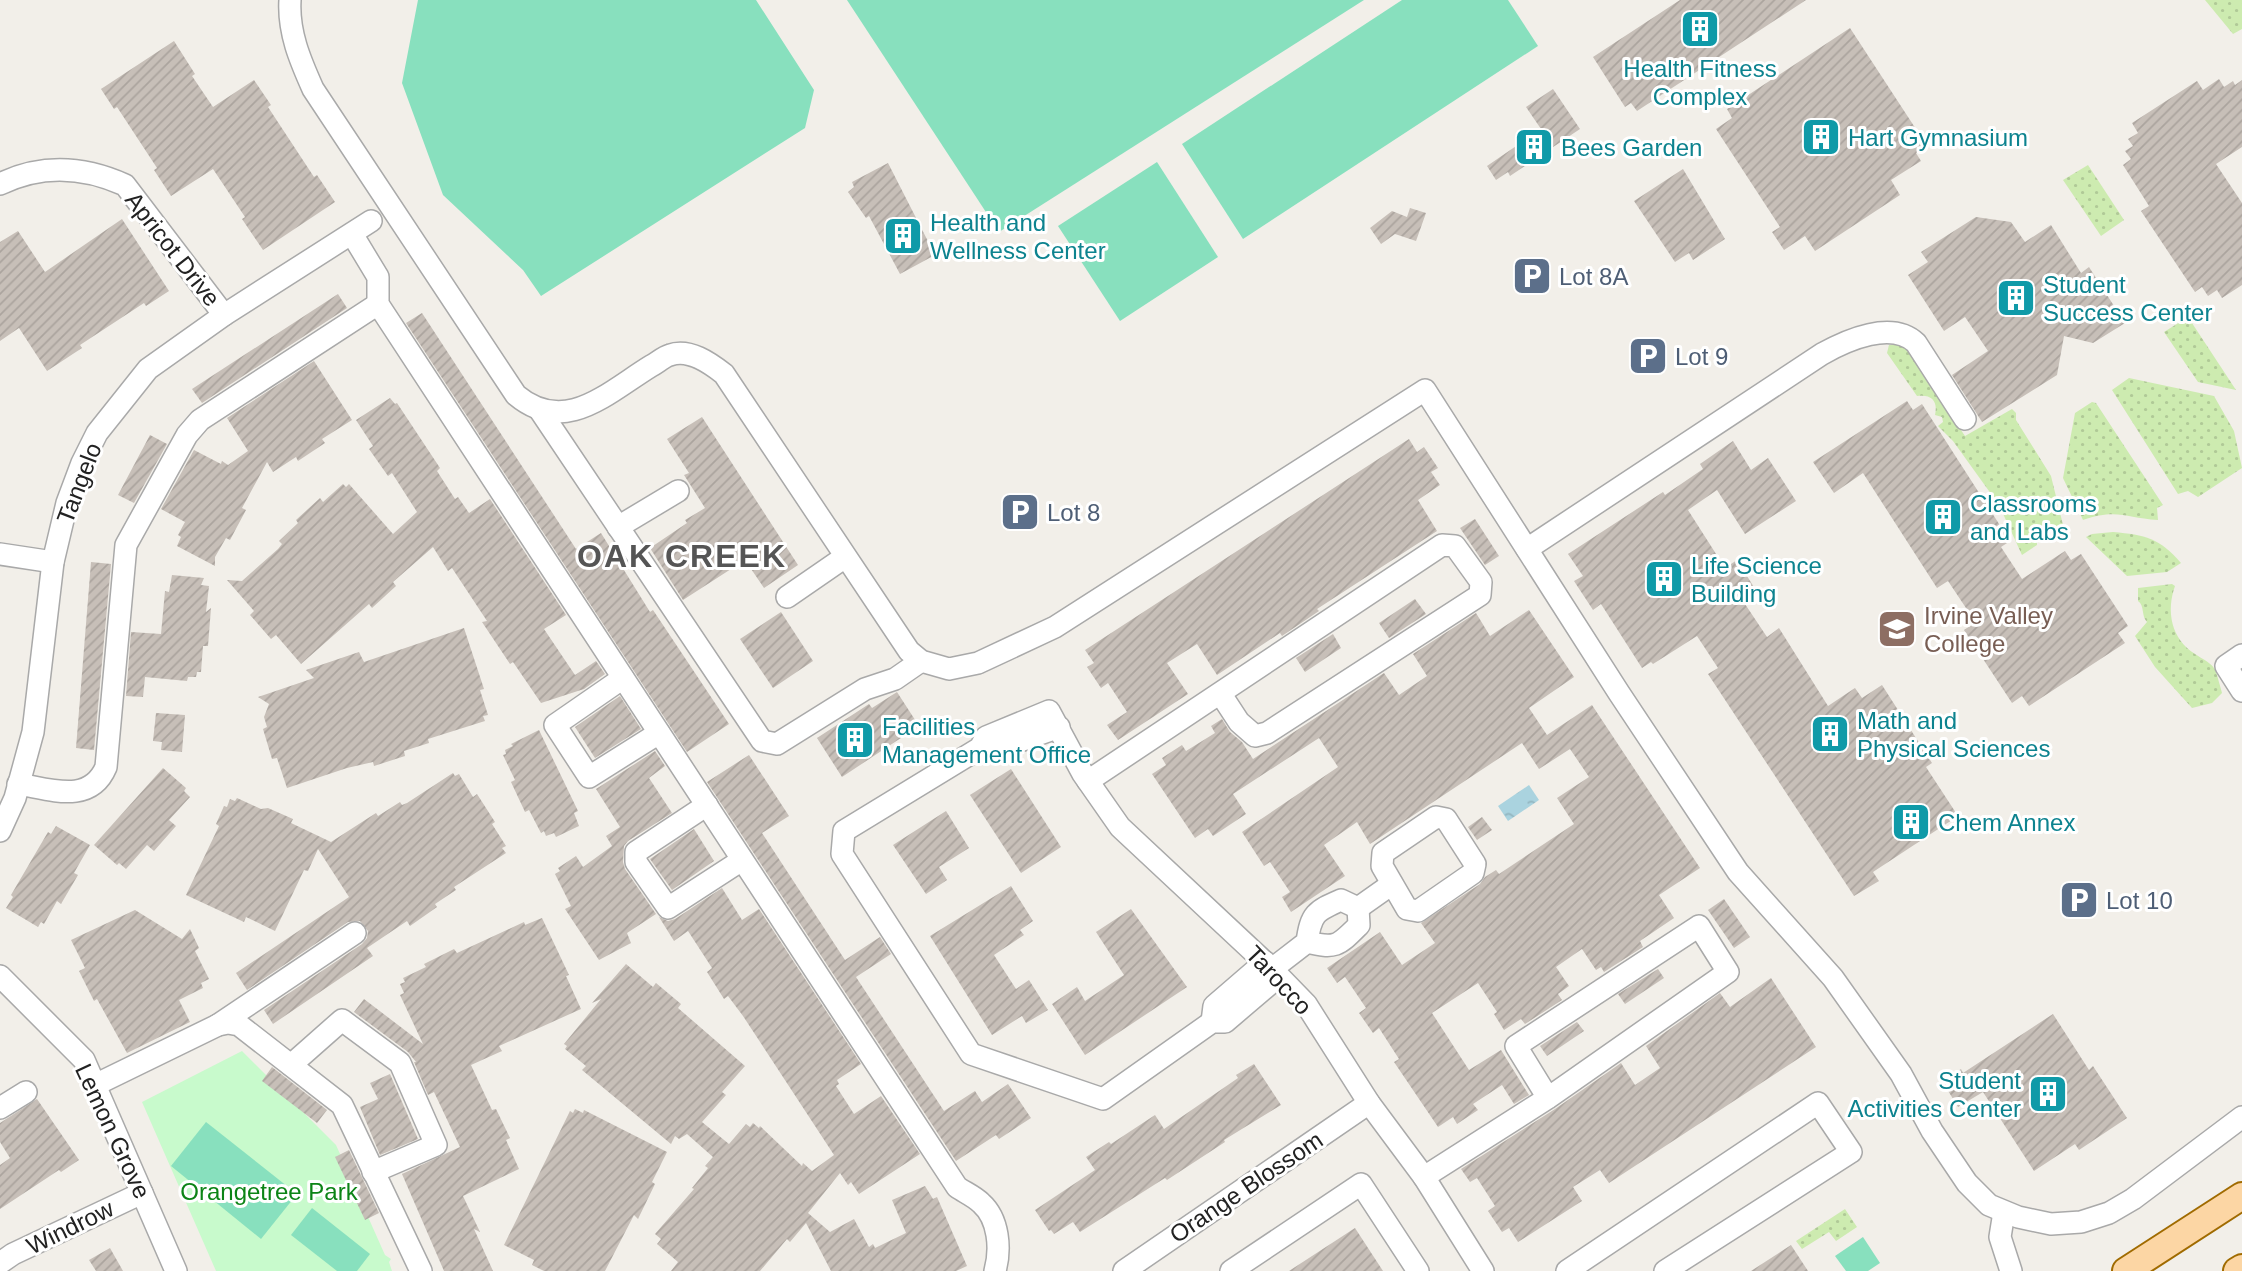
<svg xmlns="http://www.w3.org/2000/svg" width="2242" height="1271" font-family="Arial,sans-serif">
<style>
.grass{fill:url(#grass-dots)}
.park{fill:#c8facc}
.pitch{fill:#88e0be}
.water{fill:url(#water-ripples)}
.building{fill:url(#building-hatch)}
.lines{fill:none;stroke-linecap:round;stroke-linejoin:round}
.minor-casing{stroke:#a9a9a9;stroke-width:24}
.major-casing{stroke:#a06b00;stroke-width:30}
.minor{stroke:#fff;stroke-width:21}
.major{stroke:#fcd6a4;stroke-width:26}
.labels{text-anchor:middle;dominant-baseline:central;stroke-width:6;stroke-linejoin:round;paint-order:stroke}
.culture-label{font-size:24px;fill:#0d838f;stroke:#fff;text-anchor:start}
.street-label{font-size:24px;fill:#222;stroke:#fff}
.service-label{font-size:24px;fill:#4e5e75;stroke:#fff;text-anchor:start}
.education-label{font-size:24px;fill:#785e54;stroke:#fff;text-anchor:start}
.park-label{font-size:24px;fill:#0c8416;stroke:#fff}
.district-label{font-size:32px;font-weight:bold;letter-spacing:2px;fill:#555;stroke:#fff}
</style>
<defs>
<pattern id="grass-dots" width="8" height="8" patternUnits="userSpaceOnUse" patternTransform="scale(1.75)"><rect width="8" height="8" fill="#cdebb0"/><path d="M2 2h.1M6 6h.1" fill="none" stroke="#b0c997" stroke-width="1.8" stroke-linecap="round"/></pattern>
<pattern id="water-ripples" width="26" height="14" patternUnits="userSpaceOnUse" patternTransform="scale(1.75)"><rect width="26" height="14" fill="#aad3df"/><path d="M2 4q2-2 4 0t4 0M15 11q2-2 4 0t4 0" fill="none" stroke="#92b5bf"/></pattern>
<pattern id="building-hatch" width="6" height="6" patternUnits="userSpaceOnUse" patternTransform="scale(1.75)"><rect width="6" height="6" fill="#c7bfb8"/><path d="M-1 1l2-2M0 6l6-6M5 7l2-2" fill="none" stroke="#aba49e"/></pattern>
</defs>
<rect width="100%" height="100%" fill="#f2efe9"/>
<!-- grass -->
<g class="grass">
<path d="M2205,0H2242V29L2233,34Z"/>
<path d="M2088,165L2124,220L2101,236L2063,180Z"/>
<path d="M2188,317L2236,390L2198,382L2164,332Z"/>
<path d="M1889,345H1898L1906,349L1965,436L2012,409L2016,413V420L2051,476L2064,529L2059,533L2050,528L2037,538V545L2022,555L1999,505L1953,441L1938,426L1943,422L1942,417L1935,415C1938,401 1932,394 1917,396L1887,353Z"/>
<path d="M2129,378L2214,396L2234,431L2242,468L2198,497L2188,491L2178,494L2112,390Z"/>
<path d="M2092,402L2096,403L2163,505L2157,508L2158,520C2126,518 2117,508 2083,520L2063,478L2075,413Z"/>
<path d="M2113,532C2146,535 2159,538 2181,563L2167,572L2127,576L2086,537L2092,534Z"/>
<path d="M2172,584L2175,586C2166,611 2171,639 2195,654C2202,659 2213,663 2216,672C2218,678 2220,686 2222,693L2212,703L2192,708L2155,667L2135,636L2147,622C2141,616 2145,606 2138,601V588Z"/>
<path d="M1845,1209L1857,1227L1836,1241L1829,1232L1802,1249L1796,1241Z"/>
</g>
<!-- park -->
<path class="park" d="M242,1051L336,1145L385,1255L391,1259L389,1262L392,1271H216L142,1102Z"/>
<!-- pitch -->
<g class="pitch">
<path d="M418,0H756L814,90L805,128L541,296L523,270L443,195L402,83Z"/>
<path d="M847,0H1364L999,232Z"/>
<path d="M1402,0H1508L1538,46L1243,239L1182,144Z"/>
<path d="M1157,162L1218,257L1120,321L1058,226Z"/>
<path d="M206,1122L297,1194L261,1239L171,1166Z"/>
<path d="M312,1208L370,1254L357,1271H337L291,1235Z"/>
<path d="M1863,1237L1880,1263L1868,1271H1846L1835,1256Z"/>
</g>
<!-- water -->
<path class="water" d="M1529,785L1539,800L1508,821L1498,806Z"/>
<!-- building -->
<g class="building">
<path d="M1680,0H1806L1637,111L1631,103L1625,107L1593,57Z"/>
<path d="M1850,28L1927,146L1916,153L1921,161L1891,180L1900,195L1815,251L1805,236L1784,250L1772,232L1780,227L1716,129L1732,118L1727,109Z"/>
<path d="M174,41L195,74L192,76L213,107L254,80L271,105L268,107L314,177L317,175L335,202L263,250L242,219L245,217L213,169L171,196L154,170L157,168L117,107L114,109L101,89Z"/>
<path d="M2219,79L2224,87L2233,81L2235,85L2242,80V147L2216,164L2242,203V285L2222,298L2217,290L2208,296L2202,287L2195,292L2141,211L2149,206L2123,165L2131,159L2125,151L2133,146L2128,139L2138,133L2132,123L2197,81L2203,90Z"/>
<path d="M1553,89L1580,129L1510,176L1508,172L1496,180L1487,166L1541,129L1526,107Z"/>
<path d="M888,163L935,255L900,274L869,216L866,218L848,192L854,187L852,182Z"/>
<path d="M1683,169L1725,239L1693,260L1689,253L1675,262L1634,201Z"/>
<path d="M1410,208L1426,213L1416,241L1395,234L1381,244L1370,228L1392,211L1407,217Z"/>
<path d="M1976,217L2011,222L2025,242L2051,225L2081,273L2089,267L2125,323L2093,343L2064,336L2057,375L1982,422L1952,375L1988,351L1965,317L1944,331L1908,275L1928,262L1921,252Z"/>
<path d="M122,219L169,291L146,306L144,303L80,345L82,348L47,371L19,328L0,341V242L18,231L45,272Z"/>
<path d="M338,294L347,308L202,403L192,389Z"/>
<path d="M422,313L576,549L601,533L650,612L653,610L729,724L687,752L406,323Z"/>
<path d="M314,361L352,420L322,439L325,443L298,461L296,457L273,472L267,462L242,508L246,510L230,540L226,538L215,557V566L177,546L181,537L178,535L185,522L161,509L194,450L221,464L222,461L228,465L248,451L227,418Z"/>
<path d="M390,398L395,404L397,403L440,468L437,471L455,499L458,497L469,513L490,499L566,615L544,629L575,675L596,661L605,674L584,689L541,703L513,662L510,664L482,622L487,621L452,568L448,571L433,547L393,582L396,586L372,608L369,604L301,664L276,635L271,639L250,615L254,611L227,580L242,581L278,549L282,544L279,541L298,523L296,520L320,498L323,502L343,484L346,487L349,484L393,534L417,512L392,473L388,476L369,449L373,446L356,420Z"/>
<path d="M1907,401L1913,410L1922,404L2010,541L2001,547L2022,579L2065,551L2071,560L2081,554L2128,626L2118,633L2125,643L2029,706L2022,696L2012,703L1964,630L1975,623L1970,614L1948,581L1937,588L1863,473L1834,493L1813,462Z"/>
<path d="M702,417L798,565L764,588L745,560L683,600L650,548L687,523L685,520L705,508L684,475L689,473L667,439Z"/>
<path d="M150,435L167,444L134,503L118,495Z"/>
<path d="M1409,439L1417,452L1424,447L1438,468L1431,472L1440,485L1418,500L1437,531L1317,609L1319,611L1282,636L1280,633L1217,675L1197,644L1167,663L1188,694L1118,740L1107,725L1127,712L1108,683L1101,688L1087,667L1094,663L1085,650Z"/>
<path d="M1733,441L1751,470L1768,458L1796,501L1745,534L1717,490L1688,510L1725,568L1737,560L1757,592L1743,601L1767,637L1779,628L1828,706L1855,688L1862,698L1882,685L1932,763L1926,767L1958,816L1873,872L1879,881L1854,896L1708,674L1718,668L1697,636L1653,664L1651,662L1642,668L1601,604L1593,610L1574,581L1583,576L1568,554L1663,492L1665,495L1703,469L1700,464Z"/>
<path d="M1475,519L1499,556L1485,565L1460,528Z"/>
<path d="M91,562L111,564L94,750L76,748Z"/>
<path d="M172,575L204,578L201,585L209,586L206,612L211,608L208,646H203L201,672H197L196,677H188L187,681L145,677L143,697L126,696L131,632L161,634L165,591L169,592Z"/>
<path d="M1415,599L1426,614L1389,638L1379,623Z"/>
<path d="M1529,610L1574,677L1529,708L1547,735L1592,705L1700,868L1659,895L1674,918L1640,941L1643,947L1604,972L1601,967L1596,970L1582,949L1556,967L1569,986L1558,994L1562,1000L1525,1024L1521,1019L1504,1030L1494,1014L1497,1012L1478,983L1432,1013L1469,1070L1501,1050L1529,1095L1514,1104L1502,1085L1473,1104L1478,1110L1457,1124L1453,1117L1438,1127L1394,1062L1399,1059L1379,1028L1373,1033L1359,1013L1366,1008L1345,977L1337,983L1327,968L1380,932L1402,965L1435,943L1421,923L1480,884L1485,877L1496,870L1499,874L1574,824L1557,798L1589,777L1570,749L1539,769L1522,743L1370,844L1357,822L1324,845L1345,876L1291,912L1282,897L1290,892L1270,862L1264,866L1242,832L1338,767L1319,738L1233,794L1246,814L1213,836L1208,829L1195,838L1152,774L1166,765L1162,758L1182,745L1186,751L1215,733L1211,726L1222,719L1230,732L1242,742L1253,759L1384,673L1399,695L1427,676L1413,654L1476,613L1490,636Z"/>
<path d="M781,612L813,661L773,688L740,639Z"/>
<path d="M464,628L484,689L480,690L488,715L483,716L485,721L428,739L429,743L404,751L405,756L374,766L373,762L347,768L287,788L277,758L272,759L263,729L267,727L264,717L269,704L258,697L314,678L306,670L359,652L364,662Z"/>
<path d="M1333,634L1341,648L1305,672L1296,658Z"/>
<path d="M897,692L919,726L842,777L817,738L869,704L872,708Z"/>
<path d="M620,696L641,729L595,758L575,727Z"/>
<path d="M156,713L185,715L182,752L161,750L162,742L153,741Z"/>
<path d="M539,730L578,811L574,813L579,826L556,837L554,833L546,836L544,831L541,833L529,810L525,812L511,782L515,780L503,755L506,754L505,750L513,746L511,744Z"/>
<path d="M655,751L665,766L649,778L672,813L628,841L624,846L623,862L625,869L656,914L627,933L631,943L599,960L565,909L571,906L555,874L560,871L558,868L576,856L583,867L612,846L606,836L620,827L596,789Z"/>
<path d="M749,755L789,816L762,833L845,960L880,937L891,954L856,977L944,1111L975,1091L982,1102L1008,1084L1031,1118L999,1139L996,1135L956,1161L707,782Z"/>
<path d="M163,768L186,788L184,791L190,797L169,820L176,826L154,851L147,845L126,869L119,863L117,865L94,845Z"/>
<path d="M1011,769L1061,847L1021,873L970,795Z"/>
<path d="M453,773L455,776L459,774L473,797L477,794L495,822L492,824L506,846L502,848L506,853L454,887L456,890L435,904L437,907L410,926L407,921L367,948L373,956L273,1024L264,1010L362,944L367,938L368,931L360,921L348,922L247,990L236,973L349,897L318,849L308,871L304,870L275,931L246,917L244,922L186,895L219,826L216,824L224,806L227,807L230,799L235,801L237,798L261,809L268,808L293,819L291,823L331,842L376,813L378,816L400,802L402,805L407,803Z"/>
<path d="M946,811L969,848L939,867L947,880L926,894L893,845Z"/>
<path d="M1482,817L1492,830L1477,840L1468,827Z"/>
<path d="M56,826L90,845L74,873L78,875L61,904L57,901L44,924L41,922L38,927L6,908L13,897L11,895L48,832L51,834Z"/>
<path d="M694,829L714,861L672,890L650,859Z"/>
<path d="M1011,886L1033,921L1020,930L1024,935L994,955L1016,989L1029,980L1048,1010L1026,1023L1022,1016L992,1035L930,936Z"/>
<path d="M722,888L742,920L759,909L861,1064L837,1080L839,1084L836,1086L854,1114L881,1096L920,1154L859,1194L851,1182L848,1185L840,1173L808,1213L830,1232L854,1219L869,1247L873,1244L875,1248L906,1233L892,1200L925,1186L933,1199L937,1197L967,1266L956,1271H831L806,1223L790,1242L787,1239L760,1271H671L678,1262L657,1244L661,1239L655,1234L694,1189L692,1188L708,1168L705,1166L713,1157L687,1134L679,1139L675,1136L671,1144L582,1070L586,1066L565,1049L567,1046L564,1044L601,999L592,1003L626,964L653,987L656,983L681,1004L678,1008L745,1066L722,1092L726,1095L702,1122L729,1144L746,1124L750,1127L753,1123L759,1128L760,1126L802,1166L803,1163L812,1171L834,1155L743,1016L728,996L724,999L707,972L712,968L688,931L674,941L659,917L668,921L675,919Z"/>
<path d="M1724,899L1750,937L1734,948L1708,910Z"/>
<path d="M1131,909L1187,987L1085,1055L1052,1004L1077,987L1085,1001L1124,975L1096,932Z"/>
<path d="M135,910L182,939L190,929L199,948L195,951L209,979L201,983L203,988L179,1000L190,1022L127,1053L97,999L94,1001L79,971L85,968L71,940Z"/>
<path d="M542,918L569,975L566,976L581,1009L499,1046L502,1051L471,1065L492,1110L496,1109L510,1138L506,1140L519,1169L463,1196L480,1232L474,1229L493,1271H444L402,1174L460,1147L434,1092L428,1095L414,1062H416L408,1052L354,1012L364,999L423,1044L400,995L404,993L400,984L405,982L403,978L426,967L424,964L454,949L457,953L524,922L525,925Z"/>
<path d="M1658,969L1664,978L1625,1004L1618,994Z"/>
<path d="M1771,978L1816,1047L1609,1183L1600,1170L1573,1187L1582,1201L1518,1242L1509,1228L1502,1232L1488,1211L1495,1206L1477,1178L1470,1182L1461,1169L1555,1109L1621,1063L1635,1085L1660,1068L1646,1046L1720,993L1730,1007Z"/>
<path d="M2053,1014L2089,1070L2093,1066L2127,1118L2079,1150L2075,1144L2034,1171L1983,1092L1958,1107L1942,1081L1961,1069L1963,1073Z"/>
<path d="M1577,1022L1584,1031L1547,1056L1540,1046Z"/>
<path d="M1254,1064L1281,1105L1224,1140L1225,1142L1167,1180L1165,1178L1080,1232L1073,1222L1054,1234L1051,1230L1049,1231L1035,1210L1095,1170L1086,1157L1109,1142L1111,1144L1155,1115L1164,1129L1238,1078L1236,1075Z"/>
<path d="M272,1067L327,1110L317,1123L262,1081Z"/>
<path d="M390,1074L418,1139L380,1155L360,1107L378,1099L370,1083Z"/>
<path d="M37,1099L79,1160L61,1172L59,1170L0,1209V1165L10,1158L0,1142V1123Z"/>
<path d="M575,1109L583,1113L584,1110L667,1152L652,1182L655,1184L638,1219L634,1215L605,1271H544L532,1265L534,1260L504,1245L570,1111L573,1113Z"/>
<path d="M349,1150L379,1213L365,1220L335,1157Z"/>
<path d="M1355,1228L1383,1271H1289Z"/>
<path d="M1791,1245L1808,1271H1751Z"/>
<path d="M110,1248L123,1271H96L89,1260Z"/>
</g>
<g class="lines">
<!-- minor casing -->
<g class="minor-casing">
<g id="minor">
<path d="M290,0C288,32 300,60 313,89L516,395C565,436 607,393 651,366C657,363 663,357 670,355C689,348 710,363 724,374L909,651L921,661L949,669L978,663L1055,627L1425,390L1619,693L1738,872L1833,978L1901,1074L1932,1131L1967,1183L1989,1205L2018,1217L2051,1224L2081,1222L2109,1213L2133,1199L2242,1117"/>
<path d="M0,184C41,164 83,166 125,185L224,315"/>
<path d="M352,234L378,277V304L957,1187C964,1192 974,1196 981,1203C999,1219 1001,1249 995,1271"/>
<path d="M539,409L762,741L777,744L865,689L895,679L921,661"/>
<path d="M618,527L678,491"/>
<path d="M1527,549L1822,354C1847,340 1892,320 1916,343L1965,419"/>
<path d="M0,554L53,562"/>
<path d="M787,597L845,557"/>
<path d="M2242,655L2226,666L2242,691"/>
<path d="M623,678L555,725L589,777L659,733"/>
<path d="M980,748L995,750L1059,727"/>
<path d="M1088,781L1442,545L1455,546L1481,582L1480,595L1267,733L1255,736L1239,722L1220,693"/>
<path d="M18,784C50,789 90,805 106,767L126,545L187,435L200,420L378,304"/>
<path d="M707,805L636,852V862L668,908L742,860"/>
<path d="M1436,817L1446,819L1475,864L1473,873L1418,911L1407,909L1382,866L1383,853Z"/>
<path d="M0,831L15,798L33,732L53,562L67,503L82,463L97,433L148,369L224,315L371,221"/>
<path d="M1358,908L1392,884"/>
<path d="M1307,942C1336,949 1338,946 1359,925L1358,908"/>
<path d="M1272,969L1307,942C1311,913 1316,911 1341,900L1358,908"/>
<path d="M0,976L84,1060L176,1271"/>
<path d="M1279,976L1225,1022H1212L1103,1099L971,1054L842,854L844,831L980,748L986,737L1049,711L1083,774L1120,827L1272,969L1306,1004L1369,1103L1424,1177L1483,1271"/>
<path d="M1212,1022L1214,1006L1265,962"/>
<path d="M218,1025L355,933"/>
<path d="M291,1065L342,1020L400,1063L436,1145L373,1172"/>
<path d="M95,1085L218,1025L228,1023L239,1025L342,1105L421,1271"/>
<path d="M0,1108L26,1092"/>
<path d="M1424,1177L1548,1098L1728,972L1699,926L1516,1046L1548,1098"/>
<path d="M2004,1212L2000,1237L2011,1271"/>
<path d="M0,1263L13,1254L142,1193"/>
<path d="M1124,1271L1369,1103"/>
<path d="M1231,1271L1361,1184L1418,1271"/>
<path d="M1567,1271L1818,1103L1851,1152L1665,1271"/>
</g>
</g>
<!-- major casing -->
<g class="major-casing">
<g id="major">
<path d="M2126,1271L2242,1196"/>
<path d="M2237,1271L2242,1268"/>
</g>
</g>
<!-- minor -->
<use href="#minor" class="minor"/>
<!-- major -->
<use href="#major" class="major"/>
</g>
<!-- icons -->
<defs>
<g id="building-square" transform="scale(2.0125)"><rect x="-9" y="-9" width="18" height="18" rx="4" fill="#0f9aa8" stroke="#fff"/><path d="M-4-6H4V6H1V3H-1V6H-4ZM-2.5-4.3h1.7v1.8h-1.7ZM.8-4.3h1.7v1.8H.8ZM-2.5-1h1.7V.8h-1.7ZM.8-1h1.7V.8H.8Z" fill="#fff"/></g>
<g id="parking-square" transform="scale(2.0125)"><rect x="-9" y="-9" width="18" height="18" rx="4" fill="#5c6f8a" stroke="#fff"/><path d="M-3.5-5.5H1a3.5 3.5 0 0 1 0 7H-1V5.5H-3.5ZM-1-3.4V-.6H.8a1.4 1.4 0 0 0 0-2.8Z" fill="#fff"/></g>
<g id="university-square" transform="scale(2.0125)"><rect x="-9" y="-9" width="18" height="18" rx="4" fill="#8d6e63" stroke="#fff"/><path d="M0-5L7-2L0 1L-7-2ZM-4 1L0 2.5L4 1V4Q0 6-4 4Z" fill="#fff"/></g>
</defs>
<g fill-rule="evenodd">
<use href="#building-square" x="1700" y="29"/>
<use href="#building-square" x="1821" y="137"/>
<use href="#building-square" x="1534" y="147"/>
<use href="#building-square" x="903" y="236"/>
<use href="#parking-square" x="1532" y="276"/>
<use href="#building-square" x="2016" y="298"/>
<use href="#parking-square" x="1648" y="356"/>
<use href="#parking-square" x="1020" y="512"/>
<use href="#building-square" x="1943" y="517"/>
<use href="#building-square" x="1664" y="579"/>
<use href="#university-square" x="1897" y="629"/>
<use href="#building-square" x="1830" y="734"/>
<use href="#building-square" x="855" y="740"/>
<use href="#building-square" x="1911" y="822"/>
<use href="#parking-square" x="2079" y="900"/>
<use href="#building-square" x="2048" y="1094"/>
</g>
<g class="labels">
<!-- culture labels -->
<g class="culture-label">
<text x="1700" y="68" text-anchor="middle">Health Fitness<tspan x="1700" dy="28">Complex</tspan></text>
<text x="1848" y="137">Hart Gymnasium</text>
<text x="1561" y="147">Bees Garden</text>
<text x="930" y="222">Health and<tspan x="930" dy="28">Wellness Center</tspan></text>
<text x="2043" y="284">Student<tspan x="2043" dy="28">Success Center</tspan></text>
<text x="1970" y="503">Classrooms<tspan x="1970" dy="28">and Labs</tspan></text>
<text x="1691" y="565">Life Science<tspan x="1691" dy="28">Building</tspan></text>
<text x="1857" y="720">Math and<tspan x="1857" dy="28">Physical Sciences</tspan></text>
<text x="882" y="726">Facilities<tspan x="882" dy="28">Management Office</tspan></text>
<text x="1938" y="822">Chem Annex</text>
<text x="2021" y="1080" text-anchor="end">Student<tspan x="2021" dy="28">Activities Center</tspan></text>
</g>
<!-- street labels -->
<g class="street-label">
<text transform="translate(173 249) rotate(52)">Apricot Drive</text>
<text transform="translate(79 483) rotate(-69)">Tangelo</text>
<text transform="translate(1279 980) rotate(47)">Tarocco</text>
<text transform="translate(113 1131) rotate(65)">Lemon Grove</text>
<text transform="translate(1246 1187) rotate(-34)">Orange Blossom</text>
<text transform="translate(70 1227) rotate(-26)">Windrow</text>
</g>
<!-- service labels -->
<g class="service-label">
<text x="1559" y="276">Lot 8A</text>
<text x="1675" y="356">Lot 9</text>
<text x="1047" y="512">Lot 8</text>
<text x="2106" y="900">Lot 10</text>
</g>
<!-- education labels -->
<g class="education-label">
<text x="1924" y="615">Irvine Valley<tspan x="1924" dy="28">College</tspan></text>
</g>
<!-- park labels -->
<g class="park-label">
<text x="269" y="1191">Orangetree Park</text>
</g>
<!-- district labels -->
<g class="district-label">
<text x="682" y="556">OAK CREEK</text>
</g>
</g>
</svg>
